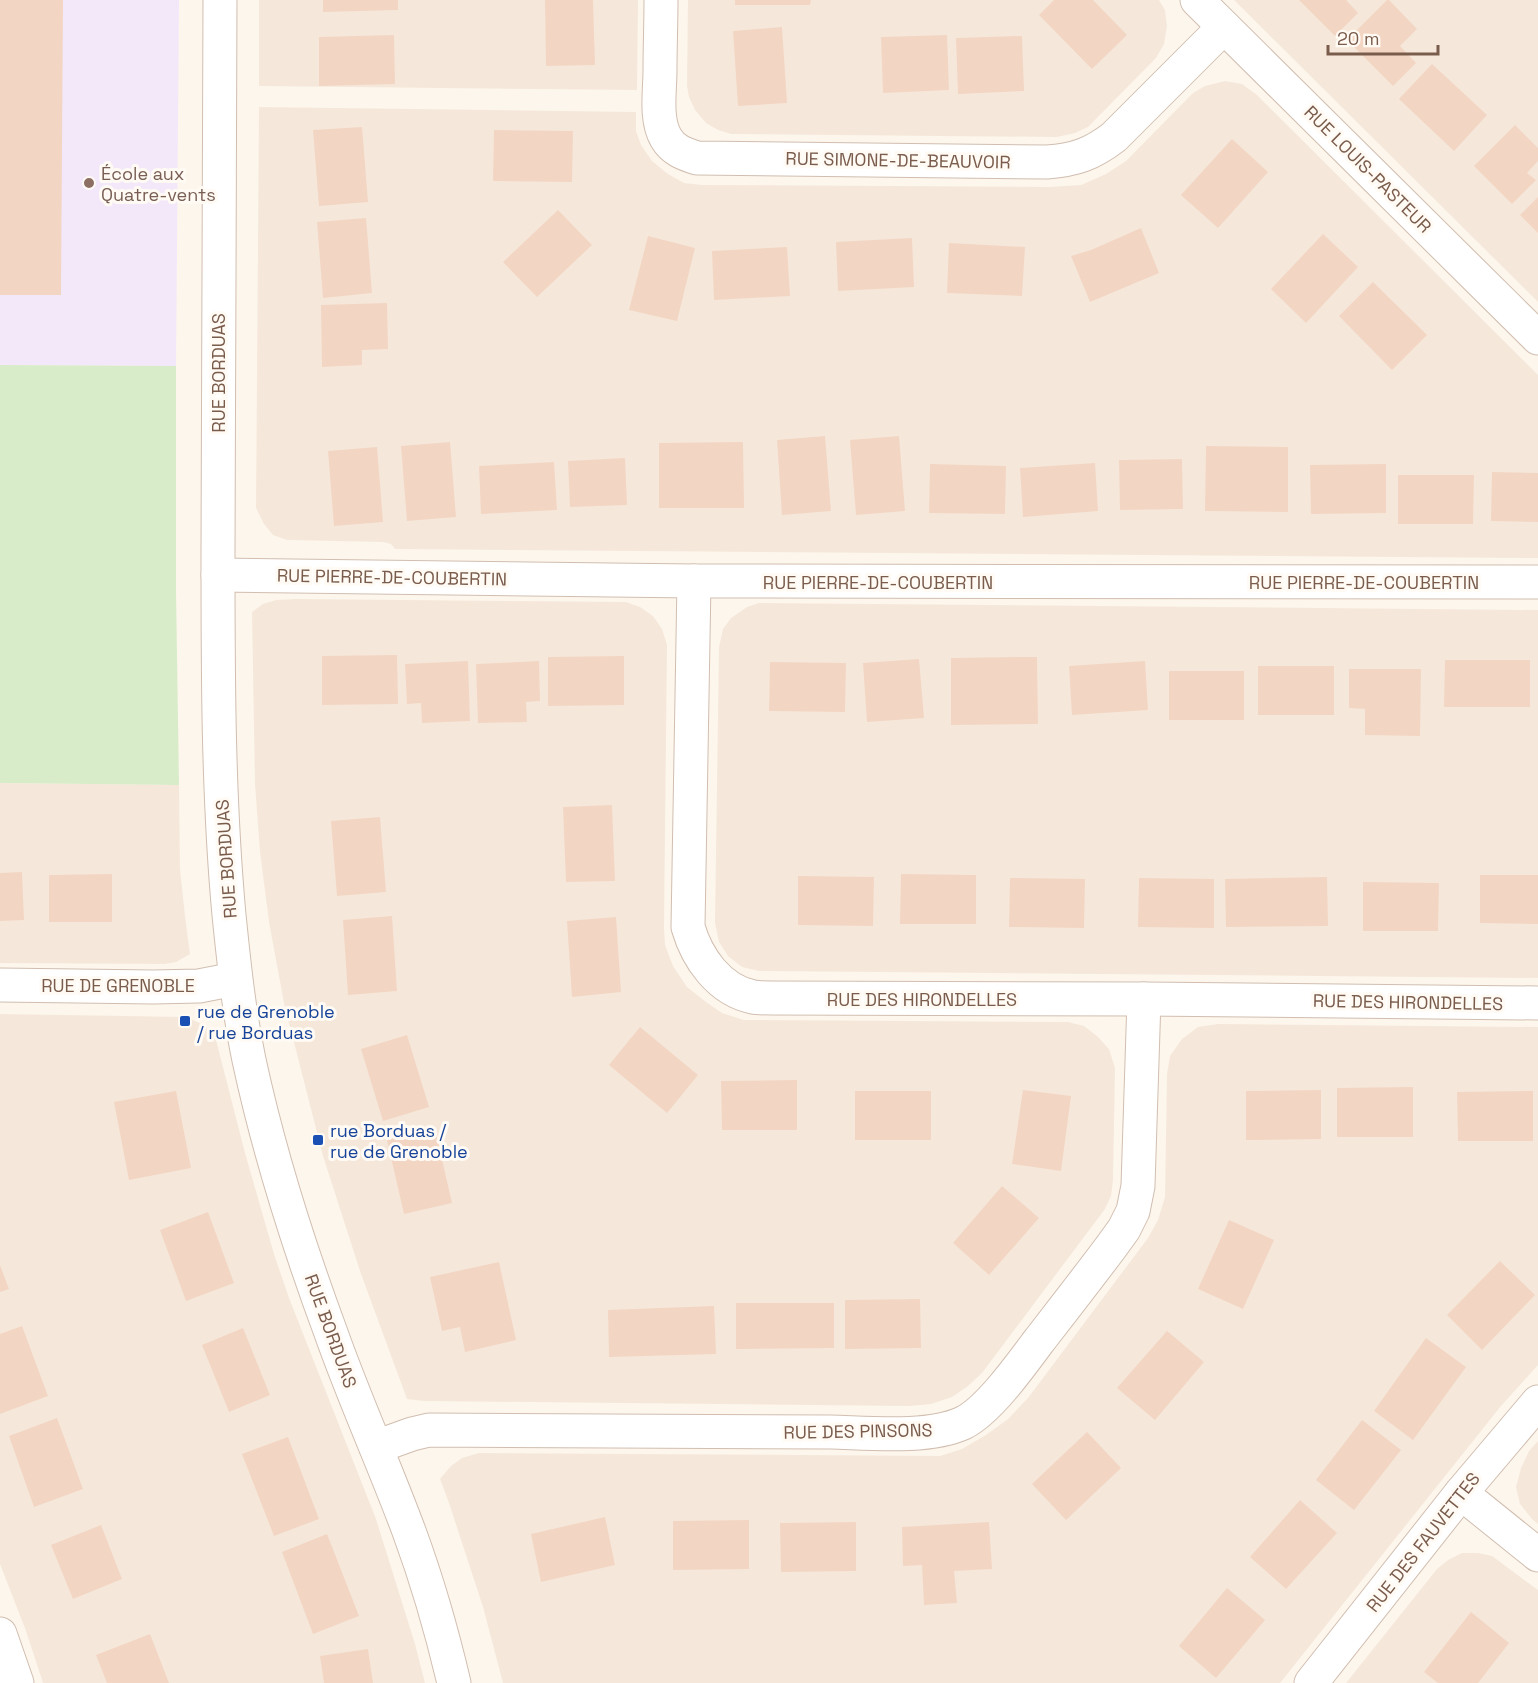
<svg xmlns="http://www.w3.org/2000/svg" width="1538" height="1683" font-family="'Space Grotesk',sans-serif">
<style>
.residential{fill:#f5e8da}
.education{fill:#f3e8fa}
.green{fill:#d8ecc9}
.building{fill:#f3d5c3}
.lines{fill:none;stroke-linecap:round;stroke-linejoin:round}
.minor-casing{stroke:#d1beb0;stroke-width:35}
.minor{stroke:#fff;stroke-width:33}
.education-dot{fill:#8d6e63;stroke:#fffaf3;stroke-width:2}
.transit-dot{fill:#1a4fb4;stroke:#fffaf3;stroke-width:2}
.labels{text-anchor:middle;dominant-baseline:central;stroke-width:6;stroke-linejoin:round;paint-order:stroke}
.street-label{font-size:18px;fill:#7a5c4d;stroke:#fffaf3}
.education-label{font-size:18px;fill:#785e54;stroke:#fffaf3;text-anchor:start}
.transit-label{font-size:18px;fill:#164399;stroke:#fffaf3;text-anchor:start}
</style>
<rect width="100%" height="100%" fill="#fdf6ec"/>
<!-- residential -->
<g class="residential">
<path d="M259,0H638L637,90L259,86Z"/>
<path d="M688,0H1159L1165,10L1167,26L1164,44L1156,58L1088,127L1075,133L1057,137L731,134L718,130L706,123L695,110L689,97L687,86Z"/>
<path d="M1234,0H1538V302Z"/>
<path d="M1225,81L1242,84L1257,95L1538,375V558L395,549L391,544L383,542L287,540L273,535L264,524L256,508L259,107L636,112V131L641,145L652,161L668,174L684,183L702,185L1049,187L1081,185L1106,174L1126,161L1193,93L1205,86Z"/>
<path d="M296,599L626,602L640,607L653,616L662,629L667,645L664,927L665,945L673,966L687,987L706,1002L722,1013L744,1020L1068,1022L1084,1026L1097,1036L1109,1049L1115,1068L1113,1180L1111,1196L1105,1209L982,1373L968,1386L952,1397L931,1404L909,1406L424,1401L407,1399L361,1274L323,1156L284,1003L269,922L260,852L255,784L252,612L263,604L276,600Z"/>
<path d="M759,603L1538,610V978L759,971L742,967L728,956L719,942L715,923L719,647L723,629L731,618L747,607Z"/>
<path d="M0,783L179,785L180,869L185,916L190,954L176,962L165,964L0,963Z"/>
<path d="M0,1014L186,1017L206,1026L215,1036L245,1153L274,1254L289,1298L376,1519L415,1644L425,1683H43L26,1631L0,1564Z"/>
<path d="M1218,1024L1538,1027V1365L1501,1406L1280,1683H503L483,1607L449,1503L440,1479L451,1466L462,1458L479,1453L940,1456L962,1449L986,1435L1008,1419L1028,1398L1148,1238L1158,1220L1165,1197L1167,1074L1170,1056L1182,1039L1198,1027Z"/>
<path d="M1538,1441V1524L1532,1519L1520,1504L1516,1487L1521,1468L1529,1451Z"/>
<path d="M1462,1553H1478L1492,1556L1538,1590V1683H1346L1437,1569L1448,1560Z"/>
</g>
<!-- education -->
<path class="education" d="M0,0H179L176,366L0,365Z"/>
<!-- green -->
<path class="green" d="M0,365L176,366V590L179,785L0,783Z"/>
<!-- building -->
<g class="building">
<path d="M0,0H63L61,295H0Z"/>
<path d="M323,0H398V10L323,12Z"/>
<path d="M545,0H593L595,65L546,66Z"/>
<path d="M735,0H811L810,5H735Z"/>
<path d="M1054,0H1093L1127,35L1092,69L1039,15Z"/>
<path d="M1299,0H1346L1358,13L1335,36Z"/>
<path d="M1387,0H1389L1417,29L1400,46L1416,63L1393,86L1347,40Z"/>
<path d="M782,27L787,103L738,106L733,31Z"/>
<path d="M394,35L395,84L319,86V37Z"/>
<path d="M947,35L949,90L883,93L881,37Z"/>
<path d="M1022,36L1024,91L958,94L956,38Z"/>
<path d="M1432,64L1487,115L1454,151L1399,99Z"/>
<path d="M1515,125L1538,148V161L1527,173L1536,180L1512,204L1474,166Z"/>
<path d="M362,127L368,202L319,206L313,130Z"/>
<path d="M494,130L573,131L572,182L493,181Z"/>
<path d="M1232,139L1268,172L1218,228L1181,195Z"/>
<path d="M1538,197V233L1520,215Z"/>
<path d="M558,210L592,245L537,297L503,262Z"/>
<path d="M366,218L372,293L323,298L317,222Z"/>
<path d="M1141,228L1159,273L1090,302L1071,256L1091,250Z"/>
<path d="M1323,234L1358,267L1306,323L1271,289Z"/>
<path d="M648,236L695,248L677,321L629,310Z"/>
<path d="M912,238L914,287L838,291L836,242Z"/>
<path d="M949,243L1025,247L1022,296L947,293Z"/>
<path d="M787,247L790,296L714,300L712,251Z"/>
<path d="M1373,282L1427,335L1392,370L1339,316Z"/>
<path d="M387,303L388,349L362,350V365L322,367L321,305Z"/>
<path d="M825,436L831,511L782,515L777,440Z"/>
<path d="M899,436L905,511L856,515L850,440Z"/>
<path d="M450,442L456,517L407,521L401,446Z"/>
<path d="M743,442L744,508H659V443Z"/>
<path d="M1206,446L1288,447V512L1205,511Z"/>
<path d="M377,447L383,522L334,526L328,451Z"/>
<path d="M625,458L627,505L570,507L568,461Z"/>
<path d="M1182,459L1183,509L1120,510L1119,460Z"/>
<path d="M554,462L557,510L481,514L479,466Z"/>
<path d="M1095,463L1098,511L1023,517L1020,468Z"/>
<path d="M930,464L1006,466L1005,514L929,513Z"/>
<path d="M1386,464V513L1311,514L1310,465Z"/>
<path d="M1492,472L1538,473V522L1491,521Z"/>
<path d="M1398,475H1474L1473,524H1398Z"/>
<path d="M397,655L398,704L322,705V656Z"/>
<path d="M624,656V705L548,706V657Z"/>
<path d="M1024,657H1037L1038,724L951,725V658Z"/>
<path d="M919,659L924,718L867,722L863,663Z"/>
<path d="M1445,660H1530V707H1444Z"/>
<path d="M468,661L470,721L422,723L421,703L407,704L405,664Z"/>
<path d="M539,661L540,701L526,702L527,722L478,723L476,664Z"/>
<path d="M1145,661L1148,710L1072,715L1069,666Z"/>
<path d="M770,662L846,663L845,712L769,711Z"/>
<rect x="1258" y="666" width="76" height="49"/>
<path d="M1349,669H1421L1420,736L1365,735V709L1349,708Z"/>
<rect x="1169" y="671" width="75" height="49"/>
<path d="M612,805L615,881L566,882L563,807Z"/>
<path d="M380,817L386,892L337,896L331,821Z"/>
<path d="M22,872L24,920L0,921V873Z"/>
<path d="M112,874V922H49V875Z"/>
<path d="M901,874L976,875V924H900Z"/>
<path d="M1480,875H1538V924L1480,923Z"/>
<path d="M798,876L874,877L873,926L798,925Z"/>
<path d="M1327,877L1328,926L1226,927L1225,879Z"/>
<path d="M1010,878L1085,879L1084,928L1009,927Z"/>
<path d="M1139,878L1214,879V928L1138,927Z"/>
<path d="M1363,882L1439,883L1438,931H1363Z"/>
<path d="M392,916L397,991L348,995L343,920Z"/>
<path d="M616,917L621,992L572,997L567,921Z"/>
<path d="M640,1027L698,1075L667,1113L609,1065Z"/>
<path d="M407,1035L429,1107L383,1121L361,1049Z"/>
<path d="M797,1080V1130H722L721,1081Z"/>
<path d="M1413,1087V1137H1337V1088Z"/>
<path d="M1023,1090L1071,1096L1061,1171L1012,1164Z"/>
<path d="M1321,1090V1139L1246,1140V1091Z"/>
<path d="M176,1091L191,1168L129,1180L114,1102Z"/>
<rect x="855" y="1091" width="76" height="49"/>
<path d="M1533,1091V1141H1458L1457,1092Z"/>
<path d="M435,1129L452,1203L404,1214L387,1140Z"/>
<path d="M1002,1186L1039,1218L989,1275L953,1243Z"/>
<path d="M208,1212L234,1283L186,1301L160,1230Z"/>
<path d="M1229,1220L1274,1240L1243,1309L1198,1289Z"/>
<path d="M1500,1261L1535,1295L1482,1350L1447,1315Z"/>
<path d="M499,1262L516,1340L465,1352L460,1327L442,1331L430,1277Z"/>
<path d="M0,1265L9,1289L0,1292Z"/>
<path d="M920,1299L921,1348L845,1349V1300Z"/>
<path d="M736,1303H834V1348L736,1349Z"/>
<path d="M714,1306L716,1354L609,1357L608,1310Z"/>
<path d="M22,1326L48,1396L0,1414V1334Z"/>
<path d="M243,1328L270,1395L229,1412L202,1345Z"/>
<path d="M1167,1331L1204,1362L1155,1420L1117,1388Z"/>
<path d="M1426,1338L1466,1367L1413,1440L1374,1411Z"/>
<path d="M57,1418L83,1489L34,1507L9,1436Z"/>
<path d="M1362,1420L1401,1450L1354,1510L1316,1480Z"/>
<path d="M1087,1432L1121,1468L1066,1520L1032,1484Z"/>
<path d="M288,1437L319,1519L274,1536L242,1454Z"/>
<path d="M1300,1500L1337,1533L1286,1589L1250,1557Z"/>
<path d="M605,1517L615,1565L541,1582L531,1534Z"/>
<path d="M749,1520V1569L673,1570V1521Z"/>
<path d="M856,1522V1571L781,1572L780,1523Z"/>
<path d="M989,1522L992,1569L954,1571L957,1603L924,1605L922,1565L903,1566L902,1527Z"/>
<path d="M101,1525L122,1579L73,1599L51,1545Z"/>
<path d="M327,1534L359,1616L313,1634L282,1552Z"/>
<path d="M1227,1588L1265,1620L1216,1678L1179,1646Z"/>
<path d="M1471,1612L1509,1643L1478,1683H1438L1424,1672Z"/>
<path d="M150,1634L169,1683H107L96,1655Z"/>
<path d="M368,1649L373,1683H324L320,1656Z"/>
</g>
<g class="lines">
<!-- minor casing -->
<g class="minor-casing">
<g id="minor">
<path d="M220,0C219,184 219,368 218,553C218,674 218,795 229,915C234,964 239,1012 249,1060C269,1153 298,1244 331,1333C355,1401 385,1466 410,1534C428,1583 442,1632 454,1683"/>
<path d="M661,0C661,23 660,46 660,70C660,91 655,119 666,138C673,150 684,154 697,158L1047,162C1075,160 1092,154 1114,137L1224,27"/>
<path d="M1197,0L1538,338"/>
<path d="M218,575L694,581L1538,582"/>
<path d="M694,581L688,927C697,958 719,990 753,997C758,998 765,998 771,998L1144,999L1538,1003"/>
<path d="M0,985L153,987L199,986L235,979"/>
<path d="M376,1447L412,1434L429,1430L831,1432C869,1433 928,1439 963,1423C988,1411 1021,1365 1038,1342C1062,1311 1087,1279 1111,1247L1124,1229L1133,1211L1138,1186L1144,999"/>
<path d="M1461,1493L1538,1555"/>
<path d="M0,1634L17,1683"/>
<path d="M1311,1683L1461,1493L1538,1402"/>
</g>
</g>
<!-- minor -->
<use href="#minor" class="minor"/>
</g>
<!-- markers -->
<circle class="education-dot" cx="89" cy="183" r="6"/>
<g class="transit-dot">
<rect x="179" y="1015" width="12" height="12" rx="3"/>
<rect x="312" y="1134" width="12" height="12" rx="3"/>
</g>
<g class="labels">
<!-- street labels -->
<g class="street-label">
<text transform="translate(898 160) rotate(1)">RUE SIMONE-DE-BEAUVOIR</text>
<text transform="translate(1368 169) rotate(45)">RUE LOUIS-PASTEUR</text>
<text transform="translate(218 373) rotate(-90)">RUE BORDUAS</text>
<text transform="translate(392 577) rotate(1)">RUE PIERRE-DE-COUBERTIN</text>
<text x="878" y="582">RUE PIERRE-DE-COUBERTIN</text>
<text x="1364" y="582">RUE PIERRE-DE-COUBERTIN</text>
<text transform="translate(226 859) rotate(-94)">RUE BORDUAS</text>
<text x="118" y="985">RUE DE GRENOBLE</text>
<text x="922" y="999">RUE DES HIRONDELLES</text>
<text transform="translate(1408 1002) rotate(1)">RUE DES HIRONDELLES</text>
<text transform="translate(331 1331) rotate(70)">RUE BORDUAS</text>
<text transform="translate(858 1431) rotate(-1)">RUE DES PINSONS</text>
<text transform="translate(1423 1542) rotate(-52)">RUE DES FAUVETTES</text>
</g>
<!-- education labels -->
<g class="education-label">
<text x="101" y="173">École aux<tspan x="101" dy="21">Quatre-vents</tspan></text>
</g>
<!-- transit labels -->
<g class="transit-label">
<text x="197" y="1011">rue de Grenoble<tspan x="197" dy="21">/ rue Borduas</tspan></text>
<text x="330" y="1130">rue Borduas /<tspan x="330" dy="21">rue de Grenoble</tspan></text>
</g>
</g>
<!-- scale -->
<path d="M1328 45v9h110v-9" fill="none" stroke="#7a5c4d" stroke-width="3"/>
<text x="1337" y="45" font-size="18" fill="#7a5c4d" stroke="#fffaf3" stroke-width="4.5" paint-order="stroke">20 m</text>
</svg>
